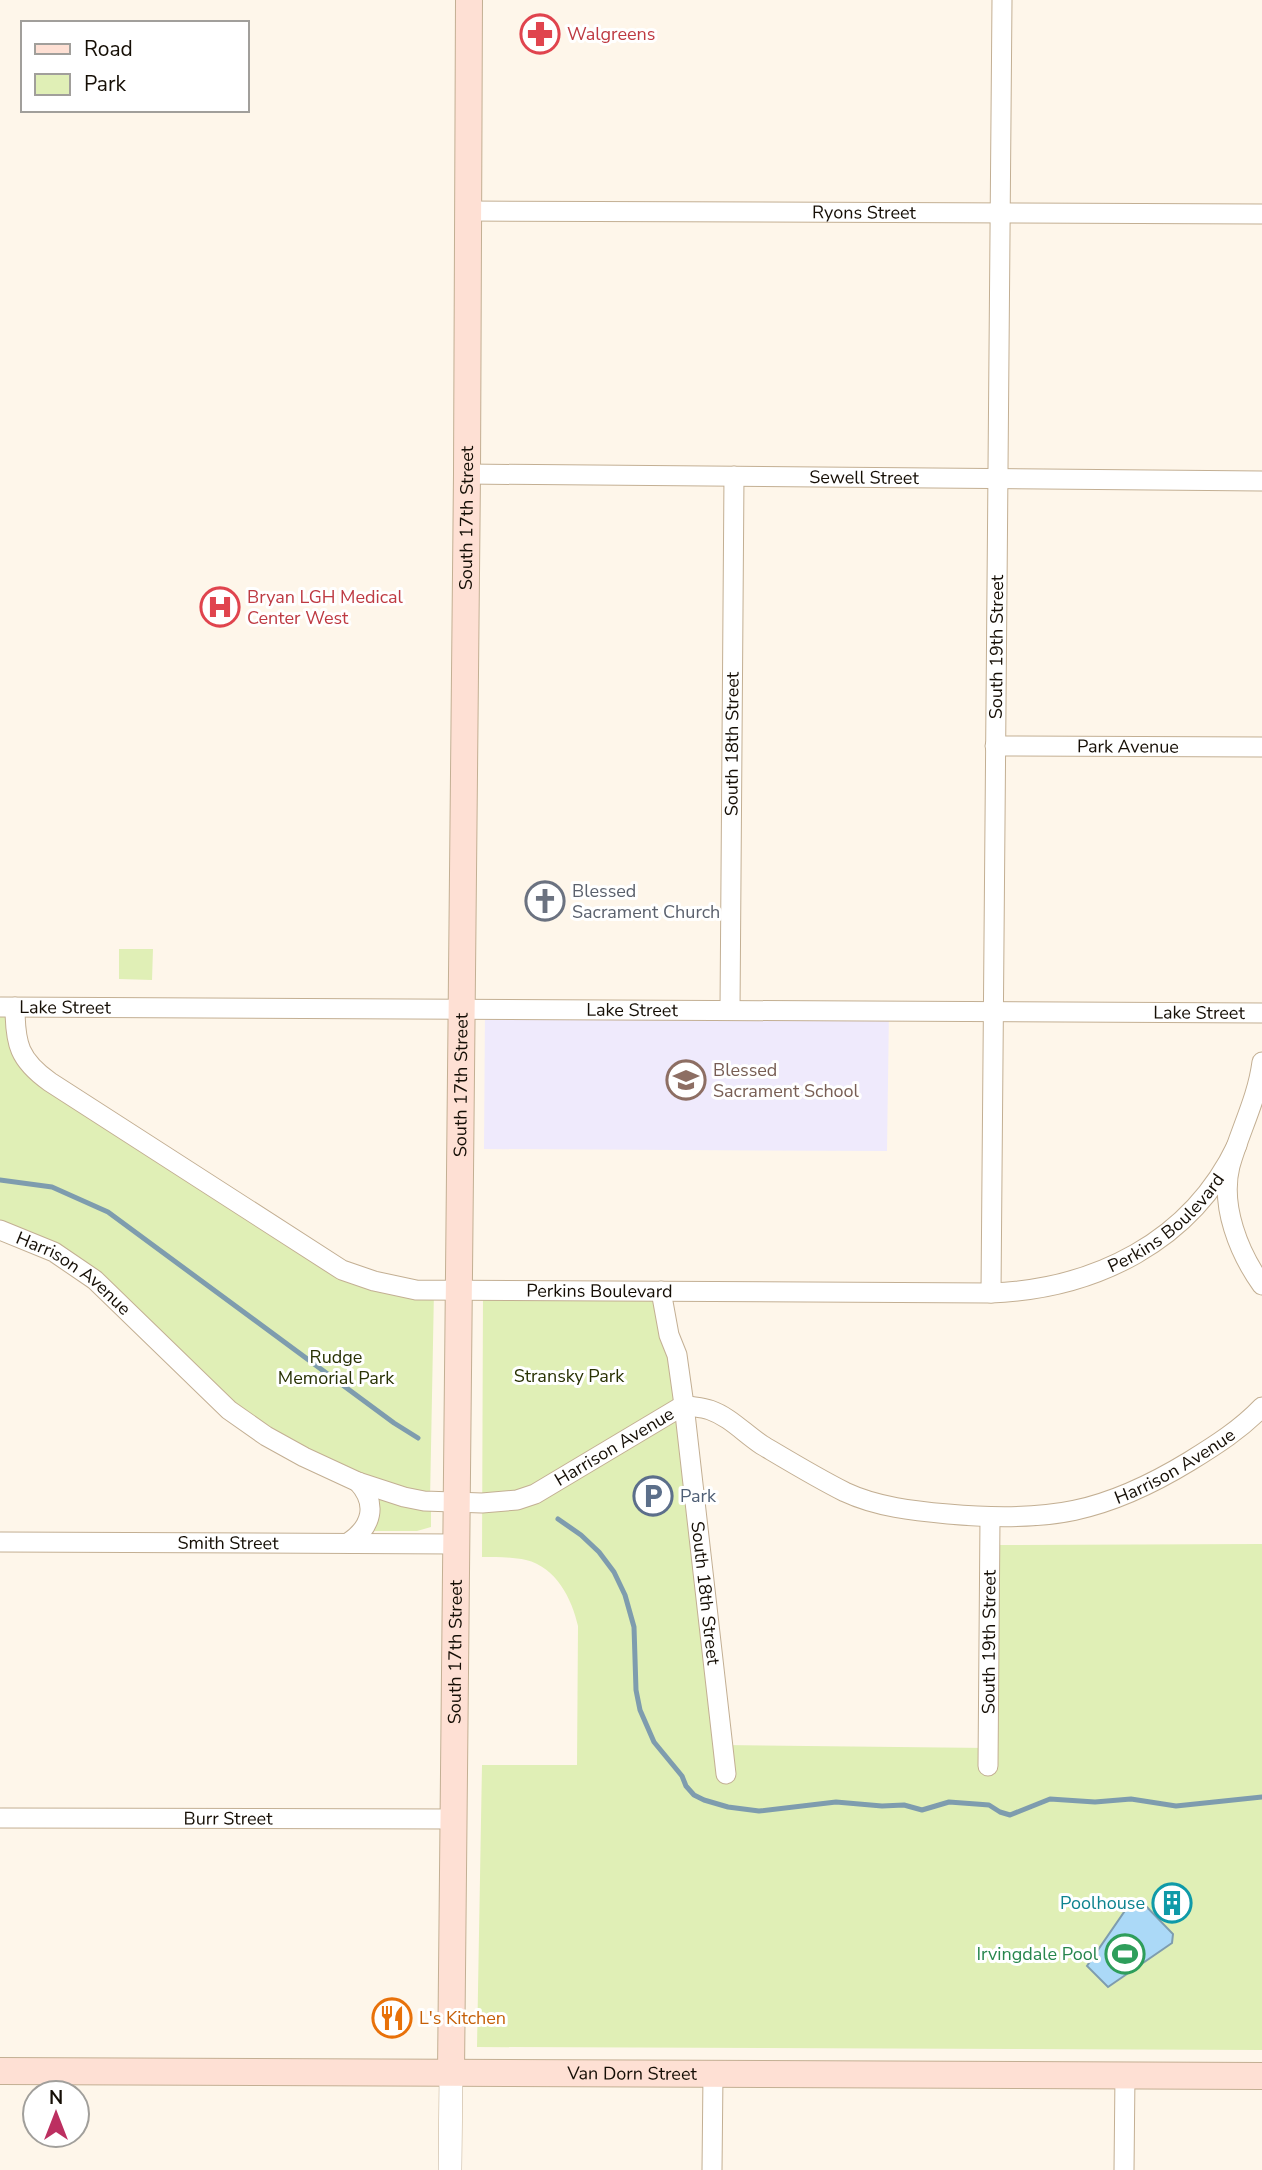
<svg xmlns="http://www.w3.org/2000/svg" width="1262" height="2170" font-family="'Nunito Sans',sans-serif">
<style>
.education{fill:#efeafc}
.green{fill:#e0efb6}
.water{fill:#abd9f7;stroke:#7e9cae;stroke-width:2}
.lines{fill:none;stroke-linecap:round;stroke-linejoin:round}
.stream{stroke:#7e9cae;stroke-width:5}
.minor-casing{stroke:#c3af93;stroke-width:21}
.tertiary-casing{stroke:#c3af93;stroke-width:24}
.secondary-casing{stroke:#c3af93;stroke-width:28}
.minor{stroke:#fff;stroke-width:19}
.tertiary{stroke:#fff;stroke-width:23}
.secondary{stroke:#fee0d4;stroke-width:26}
.labels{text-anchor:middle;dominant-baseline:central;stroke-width:6;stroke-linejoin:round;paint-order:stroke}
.health-label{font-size:18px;fill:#be3a42;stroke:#fff;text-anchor:start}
.street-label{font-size:18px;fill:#150e05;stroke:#fff}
.worship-label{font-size:18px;fill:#5b616d;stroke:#fff;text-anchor:start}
.education-label{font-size:18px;fill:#785e54;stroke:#fff;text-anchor:start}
.park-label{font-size:18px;fill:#293204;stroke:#fff}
.service-label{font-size:18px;fill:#4e5e75;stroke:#fff;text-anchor:start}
.culture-label{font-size:18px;fill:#0d838f;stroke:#fff;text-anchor:end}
.leisure-label{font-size:18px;fill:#27864d;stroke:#fff;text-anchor:end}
.food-label{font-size:18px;fill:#c56008;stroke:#fff;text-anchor:start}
</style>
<rect width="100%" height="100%" fill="#fef6ea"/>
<!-- education -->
<path class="education" d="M485,1010L889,1011L887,1151L484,1149Z"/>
<!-- green -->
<g class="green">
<path d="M119,949H153L152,980L119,979Z"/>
<path d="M0,1007H15L26,1062L342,1270L434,1290L430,1501L266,1436L95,1280L0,1230Z"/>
<path d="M483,1291H661L723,1745L988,1748L990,1545L1262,1544V2050L477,2047L482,1765H577L578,1626C572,1599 556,1567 526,1560C512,1557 496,1557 482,1557Z"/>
<path d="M377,1497L429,1509L431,1511V1527L417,1531H372Z"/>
</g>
<!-- water -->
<path class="water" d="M1141,1901L1173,1934L1172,1943L1108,1987L1087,1966L1131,1902Z"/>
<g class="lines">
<!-- stream -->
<g class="stream">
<path d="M0,1180L52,1187L108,1212L394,1423L418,1438"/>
<path d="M558,1519L581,1535L599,1552L614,1572L625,1595L634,1627L636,1690L640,1710L654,1742L682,1776L686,1786L694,1795L704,1800L728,1807L759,1811L836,1802L882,1806L904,1805L922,1810L949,1802L976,1804L989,1805L1000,1812L1010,1815L1050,1799L1095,1802L1131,1799L1176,1806L1262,1797"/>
</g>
<!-- minor casing -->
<g class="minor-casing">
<g id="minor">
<path id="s1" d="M467,211L1262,214"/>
<path id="s2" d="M467,474L1262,481"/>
<path id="s3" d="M995,746L1262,747"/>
<path id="s4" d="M0,1007L1262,1013"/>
<path id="s5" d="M15,1007C15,1044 19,1060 50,1082L342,1270L374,1281L416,1290L991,1293C1095,1289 1191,1242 1237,1145"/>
<path id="s6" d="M730,1010L734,476"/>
<path d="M1262,1062C1257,1100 1240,1130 1230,1166C1220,1206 1239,1253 1262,1285"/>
<path id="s7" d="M0,1230L54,1252L95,1280L229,1410L266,1436L304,1457L358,1482L404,1497L424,1501L482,1503L517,1500L535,1494L684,1405C692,1407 702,1407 710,1410C730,1417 744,1433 762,1445C789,1461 817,1478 845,1492C877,1507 914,1511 948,1514C1047,1523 1105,1513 1190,1461C1216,1445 1241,1429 1262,1407"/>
<path id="s8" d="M661,1291L669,1335L677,1355L684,1405L726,1774"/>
<path id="s9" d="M991,1293L1002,0"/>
<path id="s10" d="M0,1542L456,1544"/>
<path d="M348,1543C372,1527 378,1504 358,1482"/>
<path id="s11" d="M988,1766L990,1518"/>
<path id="s12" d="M0,1818L453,1819"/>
<path d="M712,2170L713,2074"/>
<path d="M1124,2170L1125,2075"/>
</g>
</g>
<!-- tertiary casing -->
<g class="tertiary-casing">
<path id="tertiary" d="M450,2170L451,2072"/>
</g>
<!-- secondary casing -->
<g class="secondary-casing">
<g id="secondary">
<path id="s13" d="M0,2071L1262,2076"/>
<path id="s14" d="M451,2072L467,474L469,0"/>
</g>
</g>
<!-- minor -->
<use href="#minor" class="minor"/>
<!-- tertiary -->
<use href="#tertiary" class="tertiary"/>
<!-- secondary -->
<use href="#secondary" class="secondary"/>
</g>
<!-- icons -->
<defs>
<g id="pharmacy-ring" transform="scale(2.0125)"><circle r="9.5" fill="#fff" stroke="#e0444e" stroke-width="1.5"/><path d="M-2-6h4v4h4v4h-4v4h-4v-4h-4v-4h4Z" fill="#e0444e"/></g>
<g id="hospital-ring" transform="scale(2.0125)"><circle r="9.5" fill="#fff" stroke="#e0444e" stroke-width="1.5"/><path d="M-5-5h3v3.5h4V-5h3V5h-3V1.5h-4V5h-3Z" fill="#e0444e"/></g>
<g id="church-ring" transform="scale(2.0125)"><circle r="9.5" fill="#fff" stroke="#6b7280" stroke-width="1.5"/><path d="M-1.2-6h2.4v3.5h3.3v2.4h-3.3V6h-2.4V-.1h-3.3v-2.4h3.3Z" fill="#6b7280"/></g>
<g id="school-ring" transform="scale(2.0125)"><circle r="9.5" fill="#fff" stroke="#8d6e63" stroke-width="1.5"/><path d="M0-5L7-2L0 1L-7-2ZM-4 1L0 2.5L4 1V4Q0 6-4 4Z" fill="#8d6e63"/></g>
<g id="parking-ring" transform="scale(2.0125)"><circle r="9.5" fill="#fff" stroke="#5c6f8a" stroke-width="1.5"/><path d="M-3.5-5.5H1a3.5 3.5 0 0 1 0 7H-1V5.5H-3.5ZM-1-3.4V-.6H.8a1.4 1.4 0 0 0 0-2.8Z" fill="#5c6f8a"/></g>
<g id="building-ring" transform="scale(2.0125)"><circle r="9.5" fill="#fff" stroke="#0f9aa8" stroke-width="1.5"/><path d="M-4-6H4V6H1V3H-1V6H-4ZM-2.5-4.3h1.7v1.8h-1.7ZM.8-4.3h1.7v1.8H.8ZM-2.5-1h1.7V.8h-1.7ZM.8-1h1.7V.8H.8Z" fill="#0f9aa8"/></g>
<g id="stadium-ring" transform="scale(2.0125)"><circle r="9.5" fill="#fff" stroke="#2e9e5b" stroke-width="1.5"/><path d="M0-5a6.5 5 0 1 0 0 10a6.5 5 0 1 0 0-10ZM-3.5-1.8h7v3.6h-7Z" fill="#2e9e5b"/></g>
<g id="restaurant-ring" transform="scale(2.0125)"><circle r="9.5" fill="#fff" stroke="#e8710a" stroke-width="1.5"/><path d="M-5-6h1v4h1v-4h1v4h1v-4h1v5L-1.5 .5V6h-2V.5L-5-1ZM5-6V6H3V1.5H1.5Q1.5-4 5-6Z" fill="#e8710a"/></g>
</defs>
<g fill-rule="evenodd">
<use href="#pharmacy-ring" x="540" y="34"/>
<use href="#hospital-ring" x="220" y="607"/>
<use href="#church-ring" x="545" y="901"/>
<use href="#school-ring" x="686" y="1080"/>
<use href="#parking-ring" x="653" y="1496"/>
<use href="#building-ring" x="1172" y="1903"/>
<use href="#stadium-ring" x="1125" y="1954"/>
<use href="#restaurant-ring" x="392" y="2018"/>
</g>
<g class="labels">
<!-- health labels -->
<g class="health-label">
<text x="567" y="34">Walgreens</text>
<text x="247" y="597">Bryan LGH Medical<tspan x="247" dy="21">Center West</tspan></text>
</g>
<!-- street labels -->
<g class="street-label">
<text stroke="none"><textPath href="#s1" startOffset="397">Ryons Street</textPath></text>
<text stroke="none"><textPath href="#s2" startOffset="397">Sewell Street</textPath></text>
<text stroke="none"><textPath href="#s14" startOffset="1554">South 17th Street</textPath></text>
<text stroke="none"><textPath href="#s9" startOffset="646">South 19th Street</textPath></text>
<text stroke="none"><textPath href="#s6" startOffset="266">South 18th Street</textPath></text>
<text stroke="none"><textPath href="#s3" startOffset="133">Park Avenue</textPath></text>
<text stroke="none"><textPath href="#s4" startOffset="65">Lake Street</textPath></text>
<text stroke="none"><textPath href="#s4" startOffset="632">Lake Street</textPath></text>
<text stroke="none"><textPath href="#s4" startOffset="1199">Lake Street</textPath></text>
<text stroke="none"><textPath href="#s14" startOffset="987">South 17th Street</textPath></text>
<text stroke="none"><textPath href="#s5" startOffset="1281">Perkins Boulevard</textPath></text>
<text stroke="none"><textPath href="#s7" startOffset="86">Harrison Avenue</textPath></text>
<text stroke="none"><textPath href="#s5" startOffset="695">Perkins Boulevard</textPath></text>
<text stroke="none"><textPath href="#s7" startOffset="716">Harrison Avenue</textPath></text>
<text stroke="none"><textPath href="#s7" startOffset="1325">Harrison Avenue</textPath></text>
<text stroke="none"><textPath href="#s10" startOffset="228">Smith Street</textPath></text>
<text stroke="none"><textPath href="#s8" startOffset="306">South 18th Street</textPath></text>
<text stroke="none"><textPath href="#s11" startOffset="124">South 19th Street</textPath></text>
<text stroke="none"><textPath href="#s14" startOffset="420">South 17th Street</textPath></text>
<text stroke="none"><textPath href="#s12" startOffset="228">Burr Street</textPath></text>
<text stroke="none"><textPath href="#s13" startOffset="632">Van Dorn Street</textPath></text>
</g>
<!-- worship labels -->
<g class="worship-label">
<text x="572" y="891">Blessed<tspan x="572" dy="21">Sacrament Church</tspan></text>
</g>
<!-- education labels -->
<g class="education-label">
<text x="713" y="1070">Blessed<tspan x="713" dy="21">Sacrament School</tspan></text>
</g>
<!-- park labels -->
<g class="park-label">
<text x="336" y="1357">Rudge<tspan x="336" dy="21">Memorial Park</tspan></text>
<text x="569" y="1376">Stransky Park</text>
</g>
<!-- service labels -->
<g class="service-label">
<text x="680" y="1496">Park</text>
</g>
<!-- culture labels -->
<g class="culture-label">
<text x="1145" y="1903">Poolhouse</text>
</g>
<!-- leisure labels -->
<g class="leisure-label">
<text x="1098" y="1954">Irvingdale Pool</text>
</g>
<!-- food labels -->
<g class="food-label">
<text x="419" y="2018">L's Kitchen</text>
</g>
</g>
<!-- legend -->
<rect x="21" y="21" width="228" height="91" fill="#ffffff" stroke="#a19f9b" stroke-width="2"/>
<rect x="35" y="44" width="35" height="10" fill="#fee0d4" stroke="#a19f9b" stroke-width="2"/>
<text x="84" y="56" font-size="21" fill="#150e05">Road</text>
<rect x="35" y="74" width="35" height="21" fill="#e0efb6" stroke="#a19f9b" stroke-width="2"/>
<text x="84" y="91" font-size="21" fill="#150e05">Park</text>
<!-- north arrow -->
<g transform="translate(56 2114)"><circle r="33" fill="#ffffff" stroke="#a19f9b" stroke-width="2"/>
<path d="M0-5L12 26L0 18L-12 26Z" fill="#bc2f60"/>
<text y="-10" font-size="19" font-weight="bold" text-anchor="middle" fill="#150e05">N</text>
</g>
</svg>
